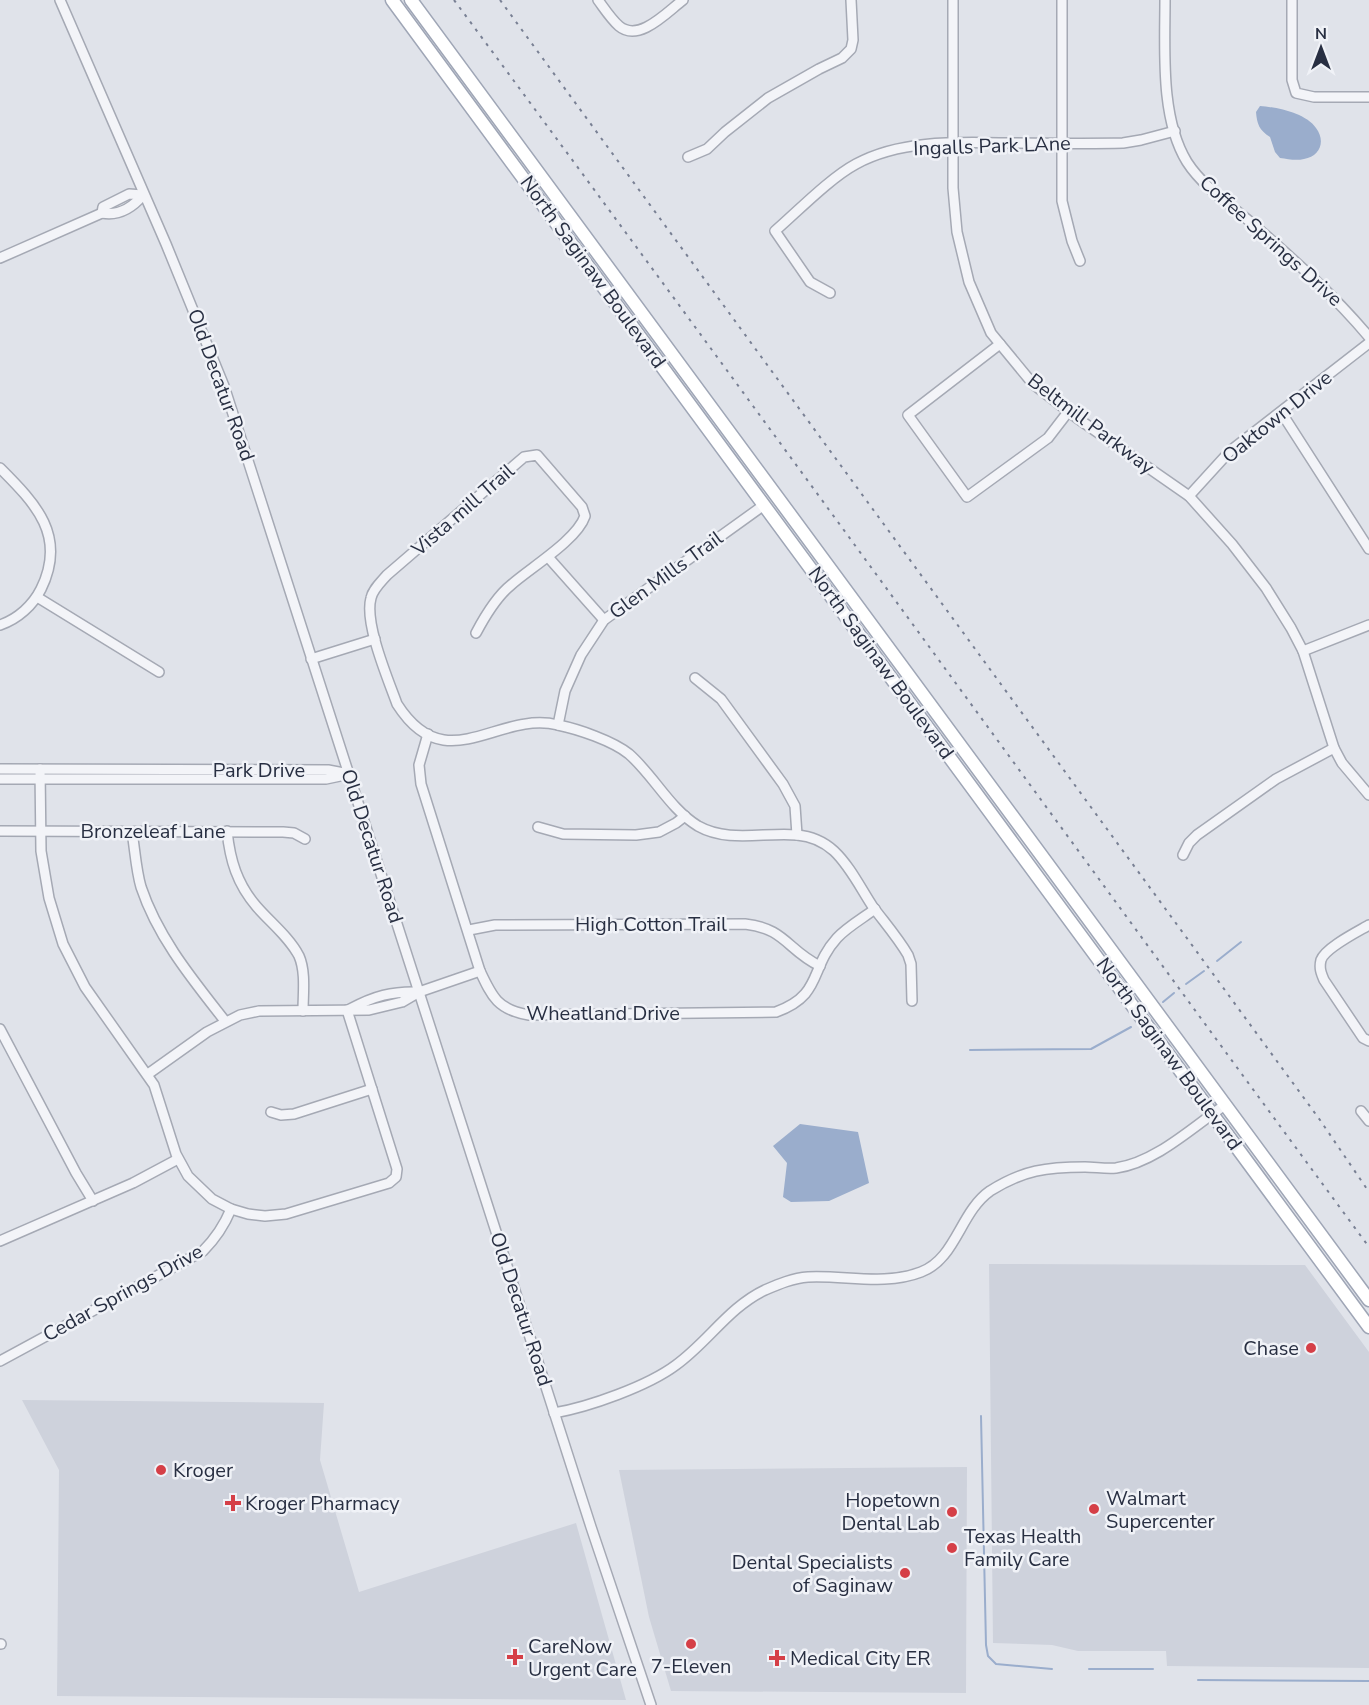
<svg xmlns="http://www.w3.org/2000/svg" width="1369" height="1705" font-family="'Nunito Sans',sans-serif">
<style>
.built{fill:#ced2dc}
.water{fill:#9aadcc}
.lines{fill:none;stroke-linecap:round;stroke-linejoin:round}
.stream{stroke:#9aadcc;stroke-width:2}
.minor-casing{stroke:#a5a9b4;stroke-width:12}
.major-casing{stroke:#9fa6b6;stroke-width:15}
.minor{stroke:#f3f4f8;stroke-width:9}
.major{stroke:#fff;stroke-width:12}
.rail{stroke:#798094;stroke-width:2;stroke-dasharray:3 6;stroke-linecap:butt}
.poi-dot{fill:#d53f47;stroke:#f0f2f7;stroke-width:2}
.labels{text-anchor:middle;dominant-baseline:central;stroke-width:5;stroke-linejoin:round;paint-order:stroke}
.street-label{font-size:20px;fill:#282f42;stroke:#f0f2f7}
.poi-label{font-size:20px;fill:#282f42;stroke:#f0f2f7;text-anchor:start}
</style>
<rect width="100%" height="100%" fill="#e0e3ea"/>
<!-- built -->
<g class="built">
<path d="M989,1264L1305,1265L1369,1352V1668L1167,1666L1166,1651H1078L1052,1645L993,1643Z"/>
<path d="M22,1400L324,1403L320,1460L359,1592L576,1523L626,1700L57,1696L59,1470Z"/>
<path d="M967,1467L966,1693L671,1691L649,1617L619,1470Z"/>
</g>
<!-- water -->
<g class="water">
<path d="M1260,106C1276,107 1306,113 1316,128C1326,141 1320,157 1304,159C1296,161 1288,159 1280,158L1275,152L1270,137C1259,130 1257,124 1256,112Z"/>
<path d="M800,1124L858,1132L869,1183L829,1201L791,1202L783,1197L787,1163L773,1146Z"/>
</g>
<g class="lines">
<!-- stream -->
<g class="stream">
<path d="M1217,961L1241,942"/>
<path d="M1186,984L1204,971"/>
<path d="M1163,1002L1174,993"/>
<path d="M970,1050L1091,1049L1131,1027"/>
<path d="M981,1416L986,1645L988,1656L996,1664L1052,1669"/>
<path d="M1089,1669H1153"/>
<path d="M1198,1680L1369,1681"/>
</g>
<!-- minor casing -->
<g class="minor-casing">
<g id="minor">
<path d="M60,0L166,244L224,386L591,1527L651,1705"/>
<path d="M598,0C604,8 611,19 619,26C639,43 667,12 683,0"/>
<path d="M953,0V188L957,232L969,282L991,333L1033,384L1077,418L1189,496L1232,544L1266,588L1291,628L1303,651L1334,748L1342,763L1369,795"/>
<path d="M1062,0V201L1072,241L1080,261"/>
<path d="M1165,0C1165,50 1160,118 1187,162C1203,187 1232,206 1254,225C1295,261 1334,295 1369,337"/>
<path d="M1292,0V80L1296,93L1314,97H1369"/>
<path d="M688,157L707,149L725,132L768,98L819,69L842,58L851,49L853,40L851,0"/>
<path d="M102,213L103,207L129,194L143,195"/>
<path d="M0,258L102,213C119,216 133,207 143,195"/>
<path d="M830,293L810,282L775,231C798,211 830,178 856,164C900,140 955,142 1004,143C1044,143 1083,144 1123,143L1141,140L1175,131"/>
<path d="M1000,344L908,415L967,497L1048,438L1068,412"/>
<path d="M1281,412L1369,549"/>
<path d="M0,468C36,504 67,536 41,589C33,605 18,619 0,625"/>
<path d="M1189,496L1230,451L1369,343"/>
<path d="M548,557L604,620"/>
<path d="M37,597L159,672"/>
<path d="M476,633C485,616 496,597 511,585C530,568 577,540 585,516L582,507L537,455L524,457L387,575C381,582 373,589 371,598C364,623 388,679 397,704C446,781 497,710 558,725C578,729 613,741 629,754C654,776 670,809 698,826C728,843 764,832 797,835C810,836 824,842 834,851C850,866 861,889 873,907C885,923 898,938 908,955L911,964L912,1001"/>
<path d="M1303,651L1369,625"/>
<path d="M311,659L375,639"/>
<path d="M695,678L721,699L783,784L795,806L797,835"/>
<path d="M558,725L565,691L581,655L604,620L764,505"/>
<path d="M428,734L419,765L421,784L480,971C492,997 498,1010 529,1015L776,1012C823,995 809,969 837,938C847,927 863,918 875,909"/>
<path d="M0,769L328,770L349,774"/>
<path d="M40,769L41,851L49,898L63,944L85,987L154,1085L176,1154L188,1176L212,1199L231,1209L248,1214L265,1216L286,1214L389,1183L396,1177L397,1169L347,1010"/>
<path d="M0,779H326L345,775"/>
<path d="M538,827L563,834L636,835L659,832L676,823L685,816"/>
<path d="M0,831L283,832L294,833L305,839"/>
<path d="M227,831C230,860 237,884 257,907C271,923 289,937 299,956C306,972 303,994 303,1011"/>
<path d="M132,832C135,850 136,870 141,887C158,938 193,980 225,1021"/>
<path d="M1183,855L1189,843L1197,835L1276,779L1334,748"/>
<path d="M1369,925C1357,932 1325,948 1321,960C1319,968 1321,973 1324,980L1363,1038L1369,1041"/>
<path d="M469,930L495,925L745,924C785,928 788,951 820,966"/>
<path d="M350,1009C374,996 392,991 419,992"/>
<path d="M0,1029L76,1173L93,1201"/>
<path d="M148,1074L207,1032L240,1015L259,1011L369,1010L402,1002L419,992L480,971"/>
<path d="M1361,1111L1369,1121"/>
<path d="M271,1112L281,1115L294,1114L372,1089"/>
<path d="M0,1241L133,1183L178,1159"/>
<path d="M0,1361L203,1251C216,1238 224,1226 231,1209"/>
<path d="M554,1413C589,1407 648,1386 676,1365C708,1342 729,1307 765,1290C779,1284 793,1278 808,1277C845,1275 885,1286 921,1272C956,1259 960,1212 990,1191C1023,1170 1047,1167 1085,1167C1095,1167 1106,1169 1116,1168C1155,1163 1194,1126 1225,1105"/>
<path d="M0,1644H1"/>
</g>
</g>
<!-- major casing -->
<g class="major-casing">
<g id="major">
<path d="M392,0L1369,1327"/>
<path d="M411,0L1369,1300"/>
</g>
</g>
<!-- minor -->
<use href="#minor" class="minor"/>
<!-- major -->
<use href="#major" class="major"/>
<!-- rail -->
<g class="rail">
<path d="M454,0C761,414 1063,832 1369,1247"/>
<path d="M500,0L1320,1120L1369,1192"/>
</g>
</g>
<!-- markers -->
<g class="poi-dot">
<circle cx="1311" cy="1348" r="6"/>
<circle cx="161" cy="1470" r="6"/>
<path d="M230 1494h6v6h6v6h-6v6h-6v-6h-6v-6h6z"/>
<circle cx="1094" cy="1509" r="6"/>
<circle cx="952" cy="1512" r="6"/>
<circle cx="952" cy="1548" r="6"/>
<circle cx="905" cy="1573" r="6"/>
<circle cx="691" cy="1644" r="6"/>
<path d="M512 1648h6v6h6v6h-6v6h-6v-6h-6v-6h6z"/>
<path d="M774 1649h6v6h6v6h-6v6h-6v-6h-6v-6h6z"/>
</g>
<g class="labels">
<!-- street labels -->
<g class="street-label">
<text transform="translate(992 146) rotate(-2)">Ingalls Park LAne</text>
<text transform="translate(1271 241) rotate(42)">Coffee Springs Drive</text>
<text transform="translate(593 272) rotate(54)">North Saginaw Boulevard</text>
<text transform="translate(221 385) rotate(70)">Old Decatur Road</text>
<text transform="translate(1277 417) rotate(-39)">Oaktown Drive</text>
<text transform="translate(1091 424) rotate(37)">Beltmill Parkway</text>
<text transform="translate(463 510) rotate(-41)">Vista mill Trail</text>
<text transform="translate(666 575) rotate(-36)">Glen Mills Trail</text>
<text transform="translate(881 663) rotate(54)">North Saginaw Boulevard</text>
<text x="259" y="770">Park Drive</text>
<text x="153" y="831">Bronzeleaf Lane</text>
<text transform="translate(372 846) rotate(72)">Old Decatur Road</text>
<text x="651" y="924">High Cotton Trail</text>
<text x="603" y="1013">Wheatland Drive</text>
<text transform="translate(1169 1054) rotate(54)">North Saginaw Boulevard</text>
<text transform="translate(123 1293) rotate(-29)">Cedar Springs Drive</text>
<text transform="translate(521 1309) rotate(72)">Old Decatur Road</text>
</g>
<!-- poi labels -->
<g class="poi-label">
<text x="1299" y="1348" text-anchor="end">Chase</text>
<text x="173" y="1470">Kroger</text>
<text x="1106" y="1498">Walmart<tspan x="1106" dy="23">Supercenter</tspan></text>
<text x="940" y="1500" text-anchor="end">Hopetown<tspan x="940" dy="23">Dental Lab</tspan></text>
<text x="245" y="1503">Kroger Pharmacy</text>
<text x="964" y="1536">Texas Health<tspan x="964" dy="23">Family Care</tspan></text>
<text x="893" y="1562" text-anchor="end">Dental Specialists<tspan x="893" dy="23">of Saginaw</tspan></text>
<text x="528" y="1646">CareNow<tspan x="528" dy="23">Urgent Care</tspan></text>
<text x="790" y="1658">Medical City ER</text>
<text x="691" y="1666" text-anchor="middle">7-Eleven</text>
</g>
</g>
<!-- north arrow -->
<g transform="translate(1321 48)" stroke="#f0f2f7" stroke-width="4.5" paint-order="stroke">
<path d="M0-4.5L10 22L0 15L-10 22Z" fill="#282f42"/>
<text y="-9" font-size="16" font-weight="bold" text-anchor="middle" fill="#282f42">N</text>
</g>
</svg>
